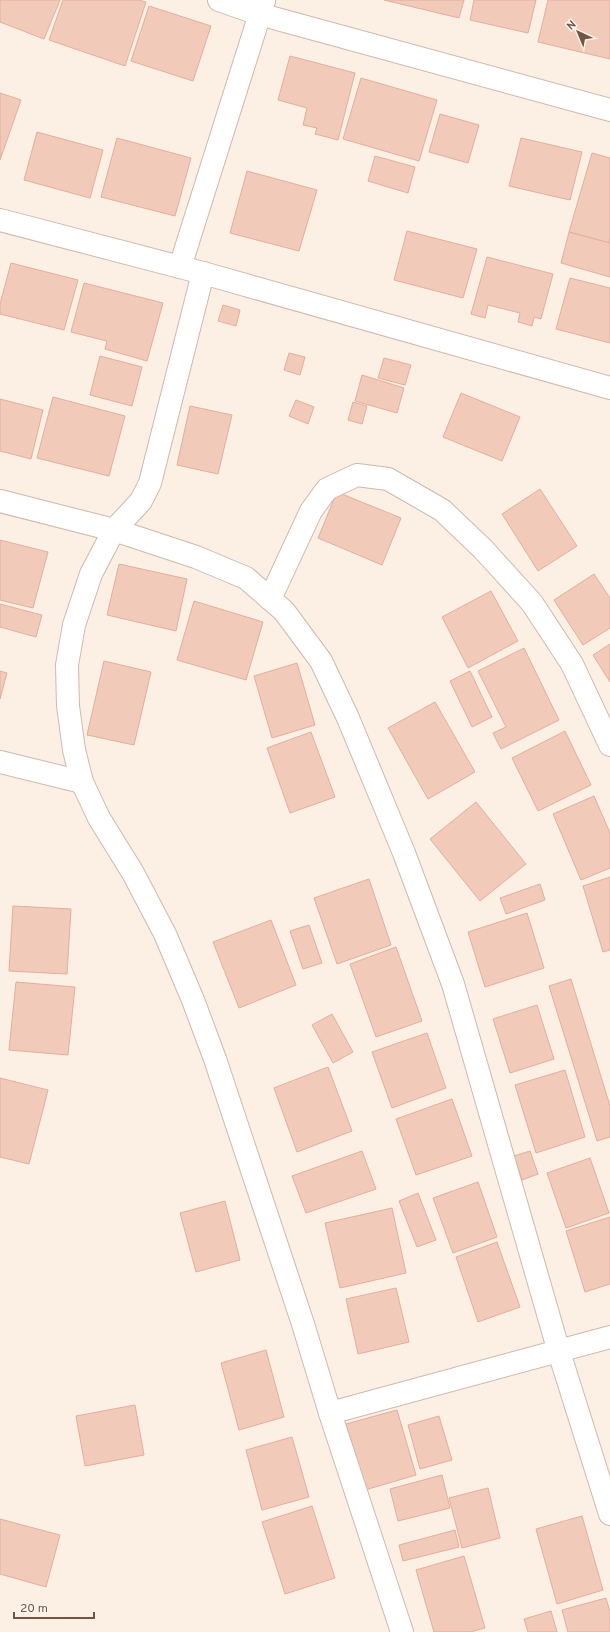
<svg xmlns="http://www.w3.org/2000/svg" width="610" height="1632" font-family="Overpass,sans-serif">
<style>
.building{fill:#f2caba;stroke:#e5ae9a}
.lines{fill:none;stroke-linecap:round;stroke-linejoin:round}
.minor-casing{stroke:#d0b8ac;stroke-width:24}
.minor{stroke:#fff;stroke-width:22}
</style>
<rect width="100%" height="100%" fill="#fcefe3"/>
<!-- building -->
<g class="building">
<path d="M0,0H60L44,39L0,22Z"/>
<path d="M63,0H139L146,2L125,66L49,40Z"/>
<path d="M384,0H464L459,18Z"/>
<path d="M474,0H536L528,33L470,20Z"/>
<path d="M548,0H610V59L538,42Z"/>
<path d="M149,6L211,26L193,81L131,61Z"/>
<path d="M290,56L355,73L338,140L315,134L317,128L303,125L307,108L278,100Z"/>
<path d="M361,78L437,100L419,161L343,139Z"/>
<path d="M0,93L21,100L0,160Z"/>
<path d="M440,114L479,125L468,163L429,152Z"/>
<path d="M37,132L103,150L90,198L24,180Z"/>
<path d="M117,138L191,158L175,216L101,197Z"/>
<path d="M521,138L582,152L570,200L509,186Z"/>
<path d="M592,153L610,158V238L609,243L569,232Z"/>
<path d="M375,156L415,167L408,193L368,181Z"/>
<path d="M247,171L317,190L299,251L230,233Z"/>
<path d="M407,231L477,249L463,298L394,280Z"/>
<path d="M569,232L610,243V277L561,263Z"/>
<path d="M487,257L553,274L541,319L534,317L532,326L518,322L520,313L488,305L485,318L471,314Z"/>
<path d="M11,263L78,280L64,330L0,314V304Z"/>
<path d="M570,278L610,288V343L556,329Z"/>
<path d="M84,283L163,303L147,361L105,349L107,341L71,332Z"/>
<path d="M223,305L240,310L236,326L218,321Z"/>
<path d="M289,353L305,357L300,375L284,370Z"/>
<path d="M100,356L142,367L132,406L90,395Z"/>
<path d="M384,358L411,365L405,385L378,378Z"/>
<path d="M362,375L404,388L397,413L355,401Z"/>
<path d="M461,393L520,417L502,461L443,437Z"/>
<path d="M53,397L125,416L109,476L37,458Z"/>
<path d="M0,399L43,410L31,459L0,451Z"/>
<path d="M296,400L314,407L308,424L289,416Z"/>
<path d="M353,402L367,406L362,424L348,420Z"/>
<path d="M190,406L232,415L218,474L177,465Z"/>
<path d="M540,489L577,546L538,571L502,514Z"/>
<path d="M337,492L401,518L382,565L318,538Z"/>
<path d="M0,540L48,552L33,608L0,600Z"/>
<path d="M119,564L187,579L176,631L107,615Z"/>
<path d="M594,574L610,598V628L583,645L554,600Z"/>
<path d="M491,591L518,641L468,668L442,617Z"/>
<path d="M194,601L263,622L246,680L177,660Z"/>
<path d="M0,604L42,615L36,637L0,627Z"/>
<path d="M610,644V682L593,655Z"/>
<path d="M524,648L559,720L501,749L493,733L506,727L478,671Z"/>
<path d="M104,661L151,672L134,745L87,735Z"/>
<path d="M297,663L315,725L272,738L254,676Z"/>
<path d="M0,671L7,673L0,699Z"/>
<path d="M470,671L492,717L472,727L450,681Z"/>
<path d="M435,702L475,772L428,799L388,728Z"/>
<path d="M565,731L591,785L538,811L512,758Z"/>
<path d="M311,732L335,797L290,813L267,748Z"/>
<path d="M594,796L610,833V868L581,880L553,814Z"/>
<path d="M476,802L526,864L480,901L430,839Z"/>
<path d="M610,877V950L603,952L583,886Z"/>
<path d="M369,879L391,945L337,964L314,898Z"/>
<path d="M540,884L545,900L506,914L500,898Z"/>
<path d="M13,906L71,909L67,974L9,971Z"/>
<path d="M527,913L544,968L485,987L468,932Z"/>
<path d="M271,920L296,985L239,1008L213,942Z"/>
<path d="M309,925L322,963L303,969L290,931Z"/>
<path d="M396,947L422,1021L376,1037L350,964Z"/>
<path d="M571,979L610,1106V1137L597,1141L549,986Z"/>
<path d="M16,982L75,987L68,1055L9,1050Z"/>
<path d="M537,1005L554,1059L510,1073L493,1019Z"/>
<path d="M332,1014L353,1052L333,1063L312,1025Z"/>
<path d="M427,1033L446,1088L392,1108L372,1052Z"/>
<path d="M328,1067L352,1131L297,1152L274,1088Z"/>
<path d="M565,1070L585,1137L536,1153L515,1085Z"/>
<path d="M0,1078L48,1090L29,1164L0,1157Z"/>
<path d="M452,1099L472,1156L416,1175L396,1119Z"/>
<path d="M362,1151L376,1189L306,1213L292,1176Z"/>
<path d="M530,1151L538,1174L522,1180L514,1156Z"/>
<path d="M590,1158L609,1213L566,1228L547,1173Z"/>
<path d="M478,1182L497,1237L453,1253L433,1198Z"/>
<path d="M418,1193L436,1240L417,1247L399,1201Z"/>
<path d="M225,1201L240,1260L196,1272L180,1213Z"/>
<path d="M392,1208L406,1273L340,1288L325,1223Z"/>
<path d="M610,1217V1284L585,1292L566,1231Z"/>
<path d="M497,1242L520,1307L478,1322L456,1257Z"/>
<path d="M396,1288L409,1342L358,1354L346,1299Z"/>
<path d="M266,1350L284,1417L239,1430L221,1363Z"/>
<path d="M135,1405L144,1455L85,1466L76,1416Z"/>
<path d="M397,1410L416,1475L365,1490L346,1424Z"/>
<path d="M439,1416L452,1460L420,1469L408,1425Z"/>
<path d="M292,1437L309,1497L262,1510L246,1450Z"/>
<path d="M442,1475L450,1508L398,1521L390,1489Z"/>
<path d="M488,1488L500,1538L462,1548L449,1498Z"/>
<path d="M312,1506L335,1578L285,1594L262,1522Z"/>
<path d="M582,1516L603,1590L557,1604L536,1529Z"/>
<path d="M0,1519L60,1535L46,1587L0,1574Z"/>
<path d="M455,1530L459,1547L403,1561L399,1545Z"/>
<path d="M464,1556L485,1628L470,1632H434L416,1570Z"/>
<path d="M606,1598L610,1612V1632H568L562,1610Z"/>
<path d="M551,1611L557,1632H528L524,1619Z"/>
</g>
<g class="lines">
<!-- minor casing -->
<g class="minor-casing">
<g id="minor">
<path d="M219,0L259,14L610,110"/>
<path d="M0,220L203,273L610,388"/>
<path d="M180,267L264,1"/>
<path d="M203,273L150,483L141,501L114,530L91,574L74,625L67,665L68,706L74,750L82,782L99,818L133,873L165,934L193,1000L215,1059L303,1324L330,1413L402,1632"/>
<path d="M0,501L114,530L196,557L246,578L284,611L321,661L348,718L404,853L453,984L559,1352L610,1514"/>
<path d="M270,599L311,511L327,489L357,475L388,479L442,510L483,549L532,603L572,664L610,745"/>
<path d="M0,762L82,782"/>
<path d="M330,1413L610,1337"/>
</g>
</g>
<!-- minor -->
<use href="#minor" class="minor"/>
</g>
<!-- north arrow -->
<g transform="translate(578 32) rotate(316)" stroke="#fff4e9" stroke-width="3" paint-order="stroke">
<path d="M0-3L7 15L0 10L-7 15Z" fill="#745349"/>
<text y="-6" font-size="11" font-weight="bold" text-anchor="middle" fill="#745349">N</text>
</g>
<!-- scale -->
<path d="M14 1612v6h80v-6" fill="none" stroke="#745349" stroke-width="2"/>
<text x="20" y="1612" font-size="12" fill="#745349" stroke="#fff4e9" stroke-width="3" paint-order="stroke">20 m</text>
</svg>
